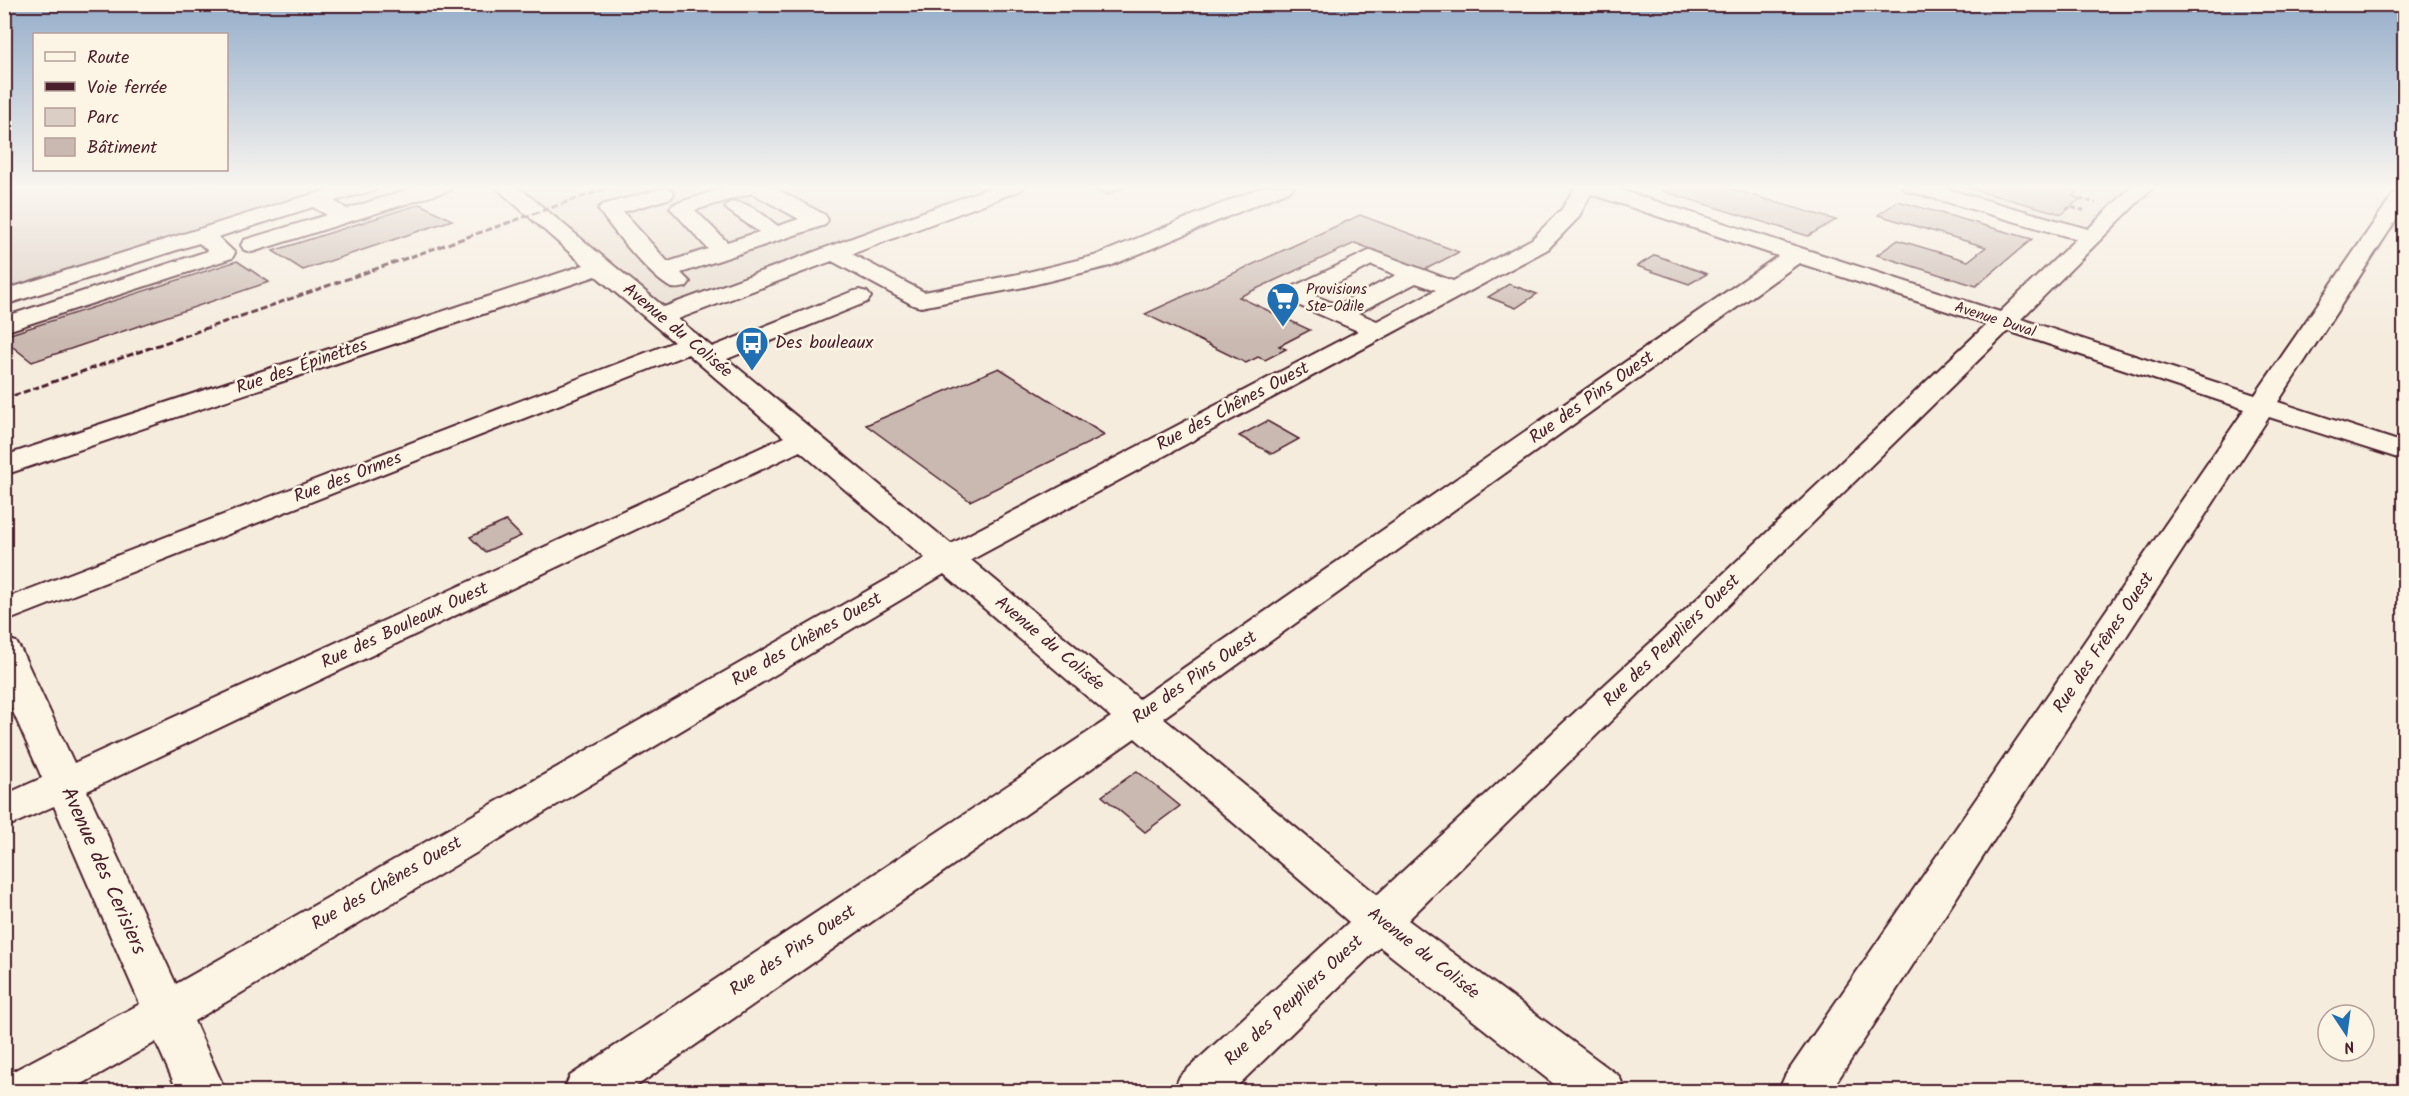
<svg xmlns="http://www.w3.org/2000/svg" width="2409" height="1096" font-family="Kalam,sans-serif">
<style>
.built{fill:#e8ddd0}
.green{fill:#dbcec4;stroke:#927678;stroke-width:1.5}
.building{fill:#cab9b1;stroke:#4a1f2b;stroke-width:1.5}
.lines{fill:none;stroke-linecap:round;stroke-linejoin:round}
.minor-casing{stroke:#4a1f2b;stroke-width:4}
.path{stroke:#4a1f2b;stroke-width:3;stroke-dasharray:4.5 3;stroke-linecap:butt}
.minor{fill:#fcf5e5;fill-rule:evenodd}
.rail{stroke:#4a1f2b;stroke-width:3;stroke-dasharray:7 3;stroke-linecap:butt}
.labels{text-anchor:middle;dominant-baseline:central;stroke-width:5;stroke-linejoin:round;paint-order:stroke}
.far-poi-label{font-size:15px;fill:#4a1f2b;stroke:#fcf5e5;text-anchor:start}
.far-street-label{font-size:15px;fill:#4a1f2b;stroke:#fcf5e5}
.street-label{font-size:18px;fill:#4a1f2b;stroke:#fcf5e5}
.poi-label{font-size:18px;fill:#4a1f2b;stroke:#fcf5e5;text-anchor:start}
.near-street-label{font-size:21px;fill:#4a1f2b;stroke:#fcf5e5}
</style>
<rect width="100%" height="100%" fill="#f5ecde"/>
<filter id="ink" filterUnits="userSpaceOnUse"><feTurbulence type="fractalNoise" baseFrequency=".0167" numOctaves="2"/><feDisplacementMap in="SourceGraphic" scale="12" xChannelSelector="R" yChannelSelector="G"/><feConvolveMatrix kernelMatrix="1 2 1 2 8 2 1 2 1" color-interpolation-filters="sRGB"/></filter>
<g filter="url(#ink)">
<!-- built -->
<g class="built">
<path d="M504,186H1015L660,317Z"/>
<path d="M1912,186H2141L2093,237Z"/>
</g>
<!-- green -->
<path class="green" d="M5,186H368L5,291Z"/>
<!-- building -->
<g class="building">
<path d="M1086,186H1128L1107,195Z"/>
<path d="M1660,186H1721L1836,220L1808,236L1662,191Z"/>
<path d="M1961,186H2076L2071,191L2077,192L2072,196L2080,199L2062,214Z"/>
<path d="M1898,201L2032,239L1976,286L1877,255L1898,240L1968,261L1986,247L1878,215Z"/>
<path d="M420,204L452,220L303,270L273,251Z"/>
<path d="M1360,215L1459,252L1424,270L1355,243L1239,297L1310,330L1279,346L1286,349L1265,360L1258,357L1246,363L1145,314Z"/>
<path d="M1655,255L1707,274L1689,284L1637,266Z"/>
<path d="M237,261L269,282L32,362L4,340V336Z"/>
<path d="M1509,284L1537,294L1516,308L1488,297Z"/>
<path d="M999,368L1105,435L970,501L866,425Z"/>
<path d="M1267,421L1299,439L1272,454L1239,436Z"/>
<path d="M506,521L521,536L485,552L470,537Z"/>
<path d="M1137,771L1180,806L1145,832L1102,796Z"/>
</g>
<g class="lines">
<!-- minor casing -->
<g class="minor-casing">
<g id="minor">
<path d="M343,186H378L375,190L334,201L347,209L420,186H453L450,190L252,252L244,250L241,245L244,240L327,215L313,207L218,237L235,253L232,258L4,332V317L208,251L199,243L4,305V290L289,201Z"/>
<path d="M494,186H517L664,307L994,186H1024L1021,190L852,254L924,292L1024,273L1094,256L1265,186H1294L1291,190L1110,266L1024,287L921,307L913,305L832,261L678,319L712,347L851,292L859,290L867,292L871,297L867,302L727,359L951,544L1358,331L1286,300L1282,295L1286,290L1371,250L1453,281L1532,239L1562,209L1576,186H1608L2000,312L2076,239L1905,190L1902,186H1936L2088,229L2132,186H2154L2021,319L2255,395L2397,189L2404,187V208L2278,402L2404,443V460L2269,417L1830,1092H1778L1785,1076L2245,409L2008,331L1408,920L1619,1076L1626,1092H1564L1380,947L1231,1092H1173L1180,1076L1349,922L1135,738L628,1092H563L570,1076L1111,717L944,574L194,1021L226,1092H178L156,1042L68,1092H4V1076L140,1004L54,806L4,828V795L42,778L4,691V638L16,642L21,650L74,763L784,437L688,354L4,622V599L674,342L596,276L4,475V456L584,265ZM1591,194L1778,256L1139,699L971,560L1548,249L1578,218ZM1799,263L1987,324L1661,633L1377,895L1163,718ZM1372,265L1396,275L1338,305L1313,295ZM1416,283L1436,290L1377,321L1358,313ZM800,451L925,558L176,984L87,791Z"/>
<path d="M730,186H771L825,215L828,220L825,225L681,273L690,282L686,287C681,288 678,289 672,288C653,281 611,228 598,209L602,205L657,190L664,188L671,190L674,194L671,198L623,212L668,262L708,249L674,212L670,208L674,204ZM752,193L799,219L778,226C764,216 746,198 729,203L725,207L729,211L759,232L727,242L695,210Z"/>
</g>
</g>
<!-- path -->
<g class="path">
<path d="M2080,199L2096,203"/>
<path d="M2066,210L2070,207L2087,211"/>
</g>
<!-- minor -->
<use href="#minor" class="minor"/>
<!-- rail -->
<path class="rail" d="M4,399L613,186"/>
</g>
</g>
<!-- sky -->
<linearGradient id="sky" x2="0" y2="1"><stop stop-color="#95adca"/><stop offset="0.55" stop-color="#faf6f0"/><stop offset="1" stop-color="#faf6f0" stop-opacity="0"/></linearGradient>
<rect width="2409" height="340" fill="url(#sky)"/>
<!-- icons -->
<defs>
<g id="supermarket-pin" transform="scale(1.725)"><path d="M0 17L-7.5 6A9.5 9.5 0 1 1 7.5 6Z" fill="#1f6fb2" stroke="#fcf5e5"/><path d="M-6-5.5h2.5l.6 2H6L4.5 2H-2.5L-4.4-4H-6ZM-1.5 3.2a1.3 1.3 0 1 0 .1 0ZM3 3.2a1.3 1.3 0 1 0 .1 0Z" fill="#fff"/></g>
<g id="bus-pin" transform="scale(1.725)"><path d="M0 17L-7.5 6A9.5 9.5 0 1 1 7.5 6Z" fill="#1f6fb2" stroke="#fcf5e5"/><path d="M-5-6H5V4H4V6H2V4H-2V6H-4V4H-5ZM-3.5-4V0h7V-4ZM-3.5 1.2v1.5H-2V1.2ZM2 1.2v1.5H3.5V1.2Z" fill="#fff"/></g>
</defs>
<g fill-rule="evenodd">
<use href="#supermarket-pin" x="1283" y="299"/>
<use href="#bus-pin" x="752" y="343"/>
</g>
<g class="labels">
<!-- far-poi labels -->
<g class="far-poi-label">
<text x="1306" y="290">Provisions<tspan x="1306" dy="17">Ste-Odile</tspan></text>
</g>
<!-- far-street labels -->
<g class="far-street-label">
<text transform="translate(1995 320) rotate(18)">Avenue Duval</text>
</g>
<!-- street labels -->
<g class="street-label">
<text transform="translate(677 331) rotate(40)">Avenue du Colisée</text>
<text transform="translate(302 367) rotate(-19)">Rue des Épinettes</text>
<text transform="translate(1592 398) rotate(-35)">Rue des Pins Ouest</text>
<text transform="translate(1233 407) rotate(-28)">Rue des Chênes Ouest</text>
<text transform="translate(348 478) rotate(-21)">Rue des Ormes</text>
<text transform="translate(405 626) rotate(-25)">Rue des Bouleaux Ouest</text>
<text transform="translate(807 640) rotate(-30)">Rue des Chênes Ouest</text>
<text transform="translate(1672 641) rotate(-44)">Rue des Peupliers Ouest</text>
<text transform="translate(2104 643) rotate(-56)">Rue des Frênes Ouest</text>
<text transform="translate(1049 644) rotate(40)">Avenue du Colisée</text>
<text transform="translate(1195 678) rotate(-35)">Rue des Pins Ouest</text>
<text transform="translate(387 884) rotate(-30)">Rue des Chênes Ouest</text>
<text transform="translate(793 951) rotate(-34)">Rue des Pins Ouest</text>
<text transform="translate(1423 954) rotate(38)">Avenue du Colisée</text>
<text transform="translate(1294 1001) rotate(-43)">Rue des Peupliers Ouest</text>
</g>
<!-- poi labels -->
<g class="poi-label">
<text x="775" y="343">Des bouleaux</text>
</g>
<!-- near-street labels -->
<g class="near-street-label">
<text transform="translate(103 871) rotate(66)">Avenue des Cerisiers</text>
</g>
</g>
<!-- margin -->
<rect width="2409" height="1096" fill="none" stroke="#fcf5e5" stroke-width="24"/>
<rect x="12" y="12" width="2385" height="1072" fill="none" stroke="#4a1f2b" stroke-width="2" filter="url(#ink)"/>
<!-- legend -->
<rect x="33" y="33" width="195" height="138" fill="#fcf5e5" stroke="#b59f9b" stroke-width="1.5"/>
<rect x="45" y="52" width="30" height="9" fill="#fcf5e5" stroke="#b59f9b" stroke-width="1.5"/>
<text x="87" y="63" font-size="18" fill="#4a1f2b">Route</text>
<rect x="45" y="82" width="30" height="9" fill="#4a1f2b" stroke="#b59f9b" stroke-width="1.5"/>
<text x="87" y="93" font-size="18" fill="#4a1f2b">Voie ferrée</text>
<rect x="45" y="108" width="30" height="18" fill="#dbcec4" stroke="#b59f9b" stroke-width="1.5"/>
<text x="87" y="123" font-size="18" fill="#4a1f2b">Parc</text>
<rect x="45" y="138" width="30" height="18" fill="#cab9b1" stroke="#b59f9b" stroke-width="1.5"/>
<text x="87" y="153" font-size="18" fill="#4a1f2b">Bâtiment</text>
<!-- north arrow -->
<g transform="translate(2346 1033) rotate(167)"><circle r="28" fill="#fcf5e5" stroke="#b59f9b" stroke-width="1.5"/>
<path d="M0-4.5L10 22L0 15L-10 22Z" fill="#1f6fb2"/>
<text y="-9" font-size="16" font-weight="bold" text-anchor="middle" fill="#4a1f2b">N</text>
</g>
</svg>
